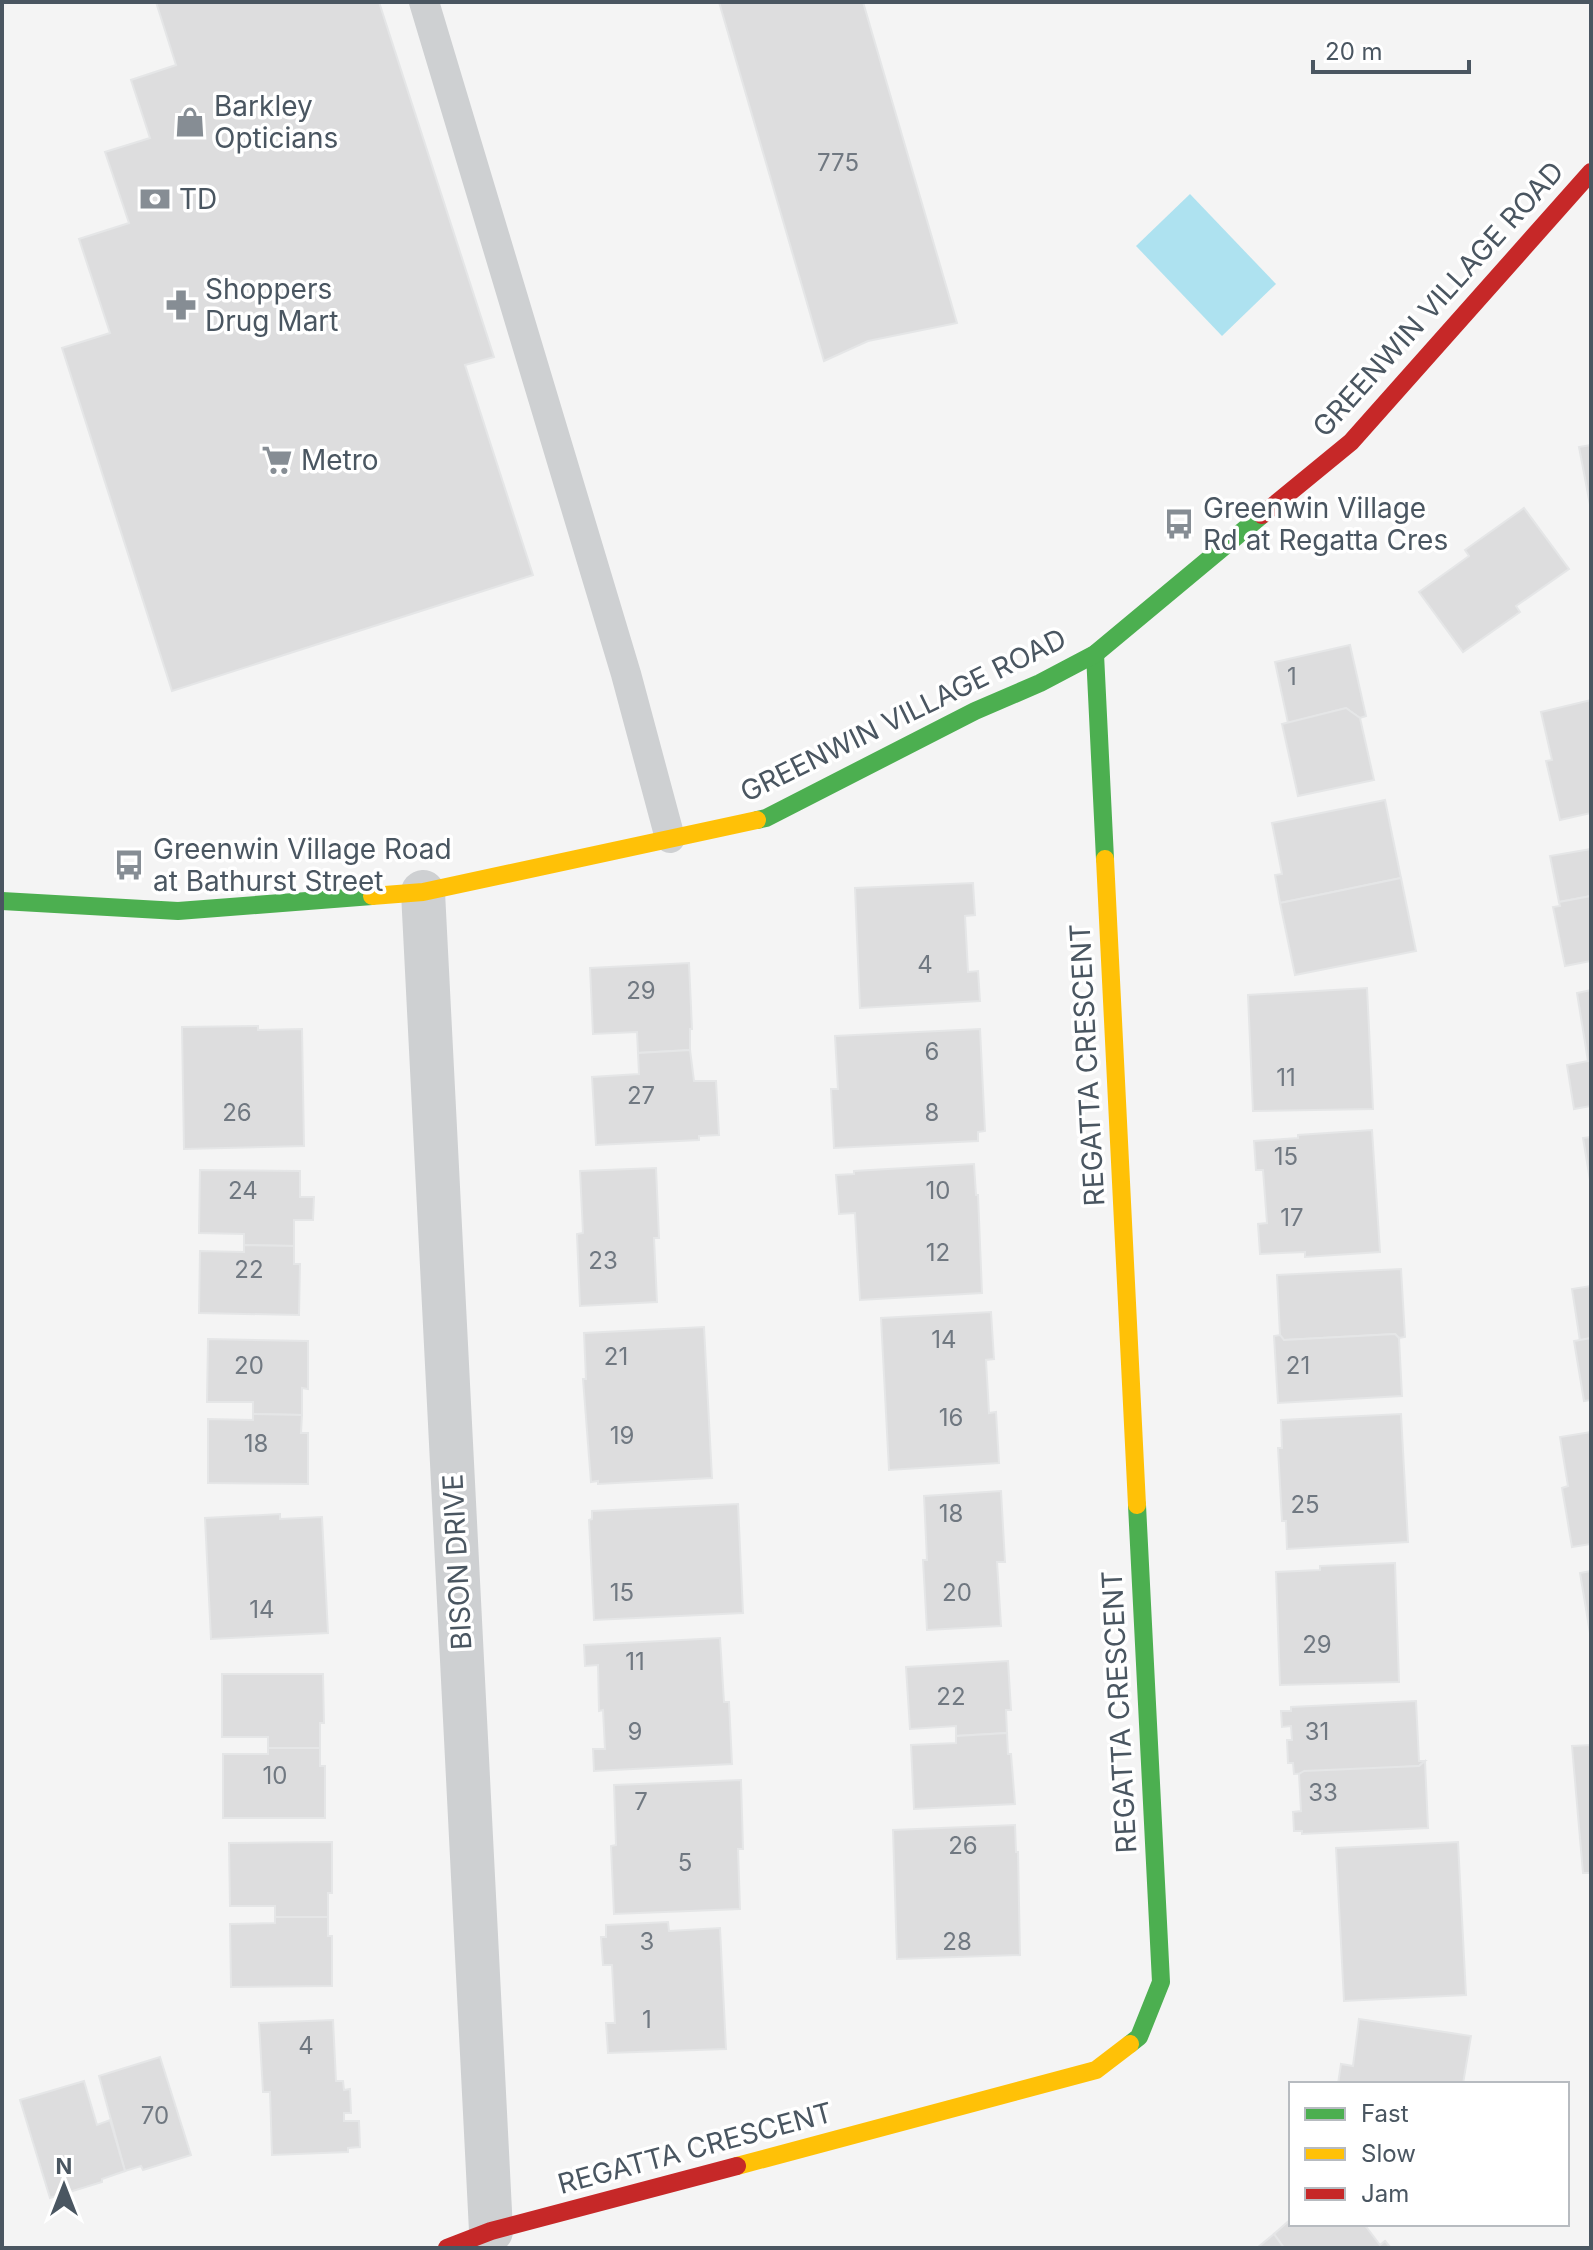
<svg xmlns="http://www.w3.org/2000/svg" width="1593" height="2250" font-family="Inter,sans-serif">
<style>
.water{fill:#aee2f0}
.building{fill:#ddddde;stroke:#e5e6e7;stroke-width:2}
.lines{fill:none;stroke-linecap:round;stroke-linejoin:round}
.lane{stroke:#ced0d2;stroke-width:30}
.street{stroke:#ced0d2;stroke-width:44}
.fast{stroke:#4caf50;stroke-width:18}
.slow{stroke:#ffc107;stroke-width:18}
.jam{stroke:#c62828;stroke-width:18}
.labels{text-anchor:middle;dominant-baseline:central;stroke-width:7;stroke-linejoin:round;paint-order:stroke}
.number-label{font-size:24px;fill:#707881}
.poi-label{font-size:28px;fill:#4a5661;stroke:#fff;text-anchor:start}
.street-label{font-size:28px;fill:#4a5661;stroke:#fff}
</style>
<rect width="100%" height="100%" fill="#f4f4f4"/>
<!-- water -->
<path class="water" d="M1190,194L1276,284L1222,336L1136,246Z"/>
<!-- building -->
<g class="building">
<path d="M156,2H379L494,357L465,365L533,575L172,691L62,348L110,333L79,239L129,223L105,152L150,138L131,80L176,65Z"/>
<path d="M719,2H863L957,323L868,341L824,361Z"/>
<path d="M1591,445V510L1579,447Z"/>
<path d="M1524,508L1569,569L1516,606L1520,612L1463,652L1419,592L1469,556L1465,550Z"/>
<path d="M1350,645L1366,716L1360,718L1346,708L1288,723L1275,662Z"/>
<path d="M1591,700V813L1560,820L1546,761L1552,760L1541,712Z"/>
<path d="M1346,708L1360,718L1374,780L1298,796L1282,724Z"/>
<path d="M1385,800L1401,878L1280,903L1275,875L1282,874L1272,823Z"/>
<path d="M1591,849V896L1559,902L1550,856Z"/>
<path d="M1401,878L1416,951L1295,975L1280,903Z"/>
<path d="M973,883L975,915L965,916L968,972L978,971L980,1001L860,1008L855,888Z"/>
<path d="M1591,896V961L1565,966L1553,907L1560,906L1559,902Z"/>
<path d="M689,963L692,1029H690V1050L638,1053L637,1032L593,1034L590,968Z"/>
<path d="M1367,988L1373,1109L1253,1111L1248,995Z"/>
<path d="M1591,990V1106L1574,1109L1567,1065L1588,1061L1577,993Z"/>
<path d="M258,1026V1030L302,1029L304,1146L184,1149L182,1027Z"/>
<path d="M980,1029L985,1131L978,1132V1141L834,1148L831,1089H838L835,1036Z"/>
<path d="M690,1050L694,1081H716L719,1135L699,1136V1140L596,1145L592,1077L639,1074L638,1053Z"/>
<path d="M1372,1130L1380,1252L1305,1257V1252L1260,1254L1258,1224L1267,1223L1263,1170H1256L1254,1141L1298,1138V1135Z"/>
<path d="M1591,1137V1186L1583,1138Z"/>
<path d="M974,1164L976,1195H978L982,1293L860,1300L855,1213L839,1214L836,1175L854,1174V1171Z"/>
<path d="M656,1168L659,1238H654L657,1302L580,1306L577,1234L583,1233L580,1171Z"/>
<path d="M200,1170L300,1171V1197H314L313,1220H294V1246L244,1245V1234L199,1233Z"/>
<path d="M244,1245L294,1246V1264H300L299,1315L199,1313L200,1251L244,1252Z"/>
<path d="M1401,1269L1405,1337L1399,1338L1395,1334L1284,1340L1280,1335L1277,1275Z"/>
<path d="M1591,1286V1338L1580,1341L1572,1289Z"/>
<path d="M991,1312L994,1359L986,1360L989,1413L996,1412L999,1463L889,1470L881,1318Z"/>
<path d="M704,1327L712,1478L598,1484V1481L591,1482L583,1379H586L584,1333Z"/>
<path d="M1395,1334L1399,1338L1402,1396L1278,1403L1274,1336L1280,1335L1284,1340Z"/>
<path d="M1591,1338V1400L1584,1401L1574,1341Z"/>
<path d="M208,1339L308,1341V1389L302,1388V1415L253,1414V1402H207Z"/>
<path d="M253,1414L302,1415L301,1433H308V1484L208,1483V1419L253,1420Z"/>
<path d="M1401,1414L1408,1542L1287,1549L1286,1521H1282L1278,1448H1282L1281,1420Z"/>
<path d="M1591,1432V1544L1572,1547L1562,1488L1568,1486L1560,1437Z"/>
<path d="M1001,1491L1005,1562H997L1001,1626L927,1630L923,1560H927L924,1496Z"/>
<path d="M738,1504L743,1613L594,1620L589,1520L592,1519V1511Z"/>
<path d="M280,1514V1519L322,1517L328,1633L211,1639L205,1518Z"/>
<path d="M1395,1563L1399,1682L1280,1685L1276,1572L1320,1570V1566Z"/>
<path d="M1591,1571V1639L1580,1573Z"/>
<path d="M720,1638L724,1702H729L732,1764L594,1771L593,1749H605L603,1710L599,1711L598,1665L585,1666L584,1645Z"/>
<path d="M1008,1661L1011,1710H1006L1007,1733L956,1736V1726L910,1729L906,1667Z"/>
<path d="M222,1674H323L324,1723H320V1748H268V1737H222Z"/>
<path d="M1416,1701L1419,1761H1425L1419,1766L1294,1774L1293,1763H1288L1287,1740H1292L1291,1726L1282,1727L1281,1711H1291V1707Z"/>
<path d="M1007,1733L1008,1754H1011L1015,1804L914,1809L911,1745L956,1743V1736Z"/>
<path d="M1591,1745V1873H1583L1572,1746Z"/>
<path d="M268,1748H320V1766H325V1818H223V1754H268Z"/>
<path d="M1425,1761L1428,1828L1302,1834V1831H1294L1293,1812L1301,1811L1299,1774L1304,1771L1419,1766Z"/>
<path d="M741,1780L743,1849H738L740,1909L614,1914L611,1846L616,1845L614,1785Z"/>
<path d="M1015,1825L1016,1852H1018L1020,1955L897,1959L893,1830Z"/>
<path d="M332,1842V1893H328V1917H275V1906H230L229,1843Z"/>
<path d="M1458,1842L1466,1995L1344,2001L1336,1848Z"/>
<path d="M275,1917H328V1936H332V1986L231,1987L230,1924L275,1923Z"/>
<path d="M668,1922L669,1931L720,1928L726,2049L608,2053L606,2023H615L612,1965H603L601,1937H606V1925Z"/>
<path d="M1359,2019L1471,2036L1463,2084H1338L1341,2064L1353,2066Z"/>
<path d="M333,2020L336,2081H343L344,2090L350,2089L351,2113H344V2121H359L360,2147L348,2148V2152L272,2155L270,2092H263L259,2023Z"/>
<path d="M160,2057L191,2155L143,2170L141,2166L125,2171L99,2076Z"/>
<path d="M84,2081L97,2125L110,2120L125,2171L102,2179V2182L50,2198L20,2100Z"/>
<path d="M1291,2219V2224H1364L1380,2245L1385,2241L1391,2248H1284L1274,2234Z"/>
<path d="M1274,2234L1284,2248H1257Z"/>
</g>
<g class="lines">
<!-- lane -->
<path class="lane" d="M424,2L626,674L670,838"/>
<!-- street -->
<path class="street" d="M423,892L491,2231"/>
<!-- fast -->
<g class="fast">
<path d="M1095,654L1105,859"/>
<path d="M757,820L766,818L975,711L1040,683L1095,654L1262,515"/>
<path d="M2,901L178,911L372,896"/>
<path d="M1130,2044L1139,2037L1161,1982L1137,1505"/>
</g>
<!-- slow -->
<g class="slow">
<path d="M1105,859L1137,1505"/>
<path d="M372,896L423,892L757,820"/>
<path d="M737,2166L1096,2070L1130,2044"/>
</g>
<!-- jam -->
<g class="jam">
<path d="M1262,515L1351,442L1591,172"/>
<path d="M447,2248L491,2231L737,2166"/>
</g>
</g>
<!-- icons -->
<defs>
<g id="shop-bare" transform="scale(2.4)"><path d="M-5-2.5h2.3a2.7 3.5 0 0 1 5.4 0H5L5.5 6h-11ZM-1.5-2.5h3a1.5 2.3 0 0 0-3 0Z" fill="#868d94" stroke="#fff" stroke-width="2.5" paint-order="stroke"/></g>
<g id="bank-bare" transform="scale(2.4)"><path d="M-6-4H6V4H-6ZM0-2.3a2.3 2.3 0 1 0 0 4.6a2.3 2.3 0 1 0 0-4.6Z" fill="#868d94" stroke="#fff" stroke-width="2.5" paint-order="stroke"/></g>
<g id="pharmacy-bare" transform="scale(2.4)"><path d="M-2-6h4v4h4v4h-4v4h-4v-4h-4v-4h4Z" fill="#868d94" stroke="#fff" stroke-width="2.5" paint-order="stroke"/></g>
<g id="supermarket-bare" transform="scale(2.4)"><path d="M-6-5.5h2.5l.6 2H6L4.5 2H-2.5L-4.4-4H-6ZM-1.5 3.2a1.3 1.3 0 1 0 .1 0ZM3 3.2a1.3 1.3 0 1 0 .1 0Z" fill="#868d94" stroke="#fff" stroke-width="2.5" paint-order="stroke"/></g>
<g id="bus-bare" transform="scale(2.4)"><path d="M-5-6H5V4H4V6H2V4H-2V6H-4V4H-5ZM-3.5-4V0h7V-4ZM-3.5 1.2v1.5H-2V1.2ZM2 1.2v1.5H3.5V1.2Z" fill="#868d94" stroke="#fff" stroke-width="2.5" paint-order="stroke"/></g>
</defs>
<g fill-rule="evenodd">
<use href="#shop-bare" x="190" y="122"/>
<use href="#bank-bare" x="155" y="199"/>
<use href="#pharmacy-bare" x="181" y="305"/>
<use href="#supermarket-bare" x="277" y="460"/>
<use href="#bus-bare" x="1179" y="524"/>
<use href="#bus-bare" x="129" y="865"/>
</g>
<g class="labels">
<!-- number labels -->
<g class="number-label">
<text x="838" y="162">775</text>
<text x="1292" y="676">1</text>
<text x="925" y="964">4</text>
<text x="641" y="990">29</text>
<text x="932" y="1051">6</text>
<text x="1286" y="1077">11</text>
<text x="641" y="1095">27</text>
<text x="237" y="1112">26</text>
<text x="932" y="1112">8</text>
<text x="1286" y="1156">15</text>
<text x="243" y="1190">24</text>
<text x="938" y="1190">10</text>
<text x="1292" y="1217">17</text>
<text x="938" y="1252">12</text>
<text x="603" y="1260">23</text>
<text x="249" y="1269">22</text>
<text x="944" y="1339">14</text>
<text x="616" y="1356">21</text>
<text x="249" y="1365">20</text>
<text x="1298" y="1365">21</text>
<text x="951" y="1417">16</text>
<text x="622" y="1435">19</text>
<text x="256" y="1443">18</text>
<text x="1305" y="1504">25</text>
<text x="951" y="1513">18</text>
<text x="622" y="1592">15</text>
<text x="957" y="1592">20</text>
<text x="262" y="1609">14</text>
<text x="1317" y="1644">29</text>
<text x="635" y="1661">11</text>
<text x="951" y="1696">22</text>
<text x="635" y="1731">9</text>
<text x="1317" y="1731">31</text>
<text x="275" y="1775">10</text>
<text x="1323" y="1792">33</text>
<text x="641" y="1801">7</text>
<text x="963" y="1845">26</text>
<text x="685" y="1862">5</text>
<text x="647" y="1941">3</text>
<text x="957" y="1941">28</text>
<text x="647" y="2019">1</text>
<text x="306" y="2045">4</text>
<text x="155" y="2115">70</text>
</g>
<!-- poi labels -->
<g class="poi-label">
<text x="214" y="106">Barkley<tspan x="214" dy="32">Opticians</tspan></text>
<text x="179" y="199">TD</text>
<text x="205" y="289">Shoppers<tspan x="205" dy="32">Drug Mart</tspan></text>
<text x="301" y="460">Metro</text>
<text x="1203" y="508">Greenwin Village<tspan x="1203" dy="32">Rd at Regatta Cres</tspan></text>
<text x="153" y="849">Greenwin Village Road<tspan x="153" dy="32">at Bathurst Street</tspan></text>
</g>
<!-- street labels -->
<g class="street-label">
<text transform="translate(1438 299) rotate(-48)">GREENWIN VILLAGE ROAD</text>
<text transform="translate(903 715) rotate(-26)">GREENWIN VILLAGE ROAD</text>
<text transform="translate(1087 1065) rotate(-93)">REGATTA CRESCENT</text>
<text transform="translate(457 1562) rotate(-93)">BISON DRIVE</text>
<text transform="translate(1119 1712) rotate(-93)">REGATTA CRESCENT</text>
<text transform="translate(695 2148) rotate(-15)">REGATTA CRESCENT</text>
</g>
</g>
<!-- border -->
<rect width="1593" height="2250" fill="none" stroke="#4a5661" stroke-width="8"/>
<!-- legend -->
<rect x="1289" y="2082" width="280" height="144" fill="#ffffff" stroke="#b7bbc0" stroke-width="2"/>
<rect x="1305" y="2108" width="40" height="12" fill="#4caf50" stroke="#b7bbc0" stroke-width="2"/>
<text x="1361" y="2122" font-size="24" fill="#4a5661">Fast</text>
<rect x="1305" y="2148" width="40" height="12" fill="#ffc107" stroke="#b7bbc0" stroke-width="2"/>
<text x="1361" y="2162" font-size="24" fill="#4a5661">Slow</text>
<rect x="1305" y="2188" width="40" height="12" fill="#c62828" stroke="#b7bbc0" stroke-width="2"/>
<text x="1361" y="2202" font-size="24" fill="#4a5661">Jam</text>
<!-- north arrow -->
<g transform="translate(64 2186)" stroke="#ffffff" stroke-width="6" paint-order="stroke">
<path d="M0-6L14 30L0 20L-14 30Z" fill="#4a5661"/>
<text y="-12" font-size="22" font-weight="bold" text-anchor="middle" fill="#4a5661">N</text>
</g>
<!-- scale -->
<path d="M1313 60v12h156v-12" fill="none" stroke="#4a5661" stroke-width="4"/>
<text x="1325" y="60" font-size="24" fill="#4a5661" stroke="#ffffff" stroke-width="6" paint-order="stroke">20 m</text>
</svg>
